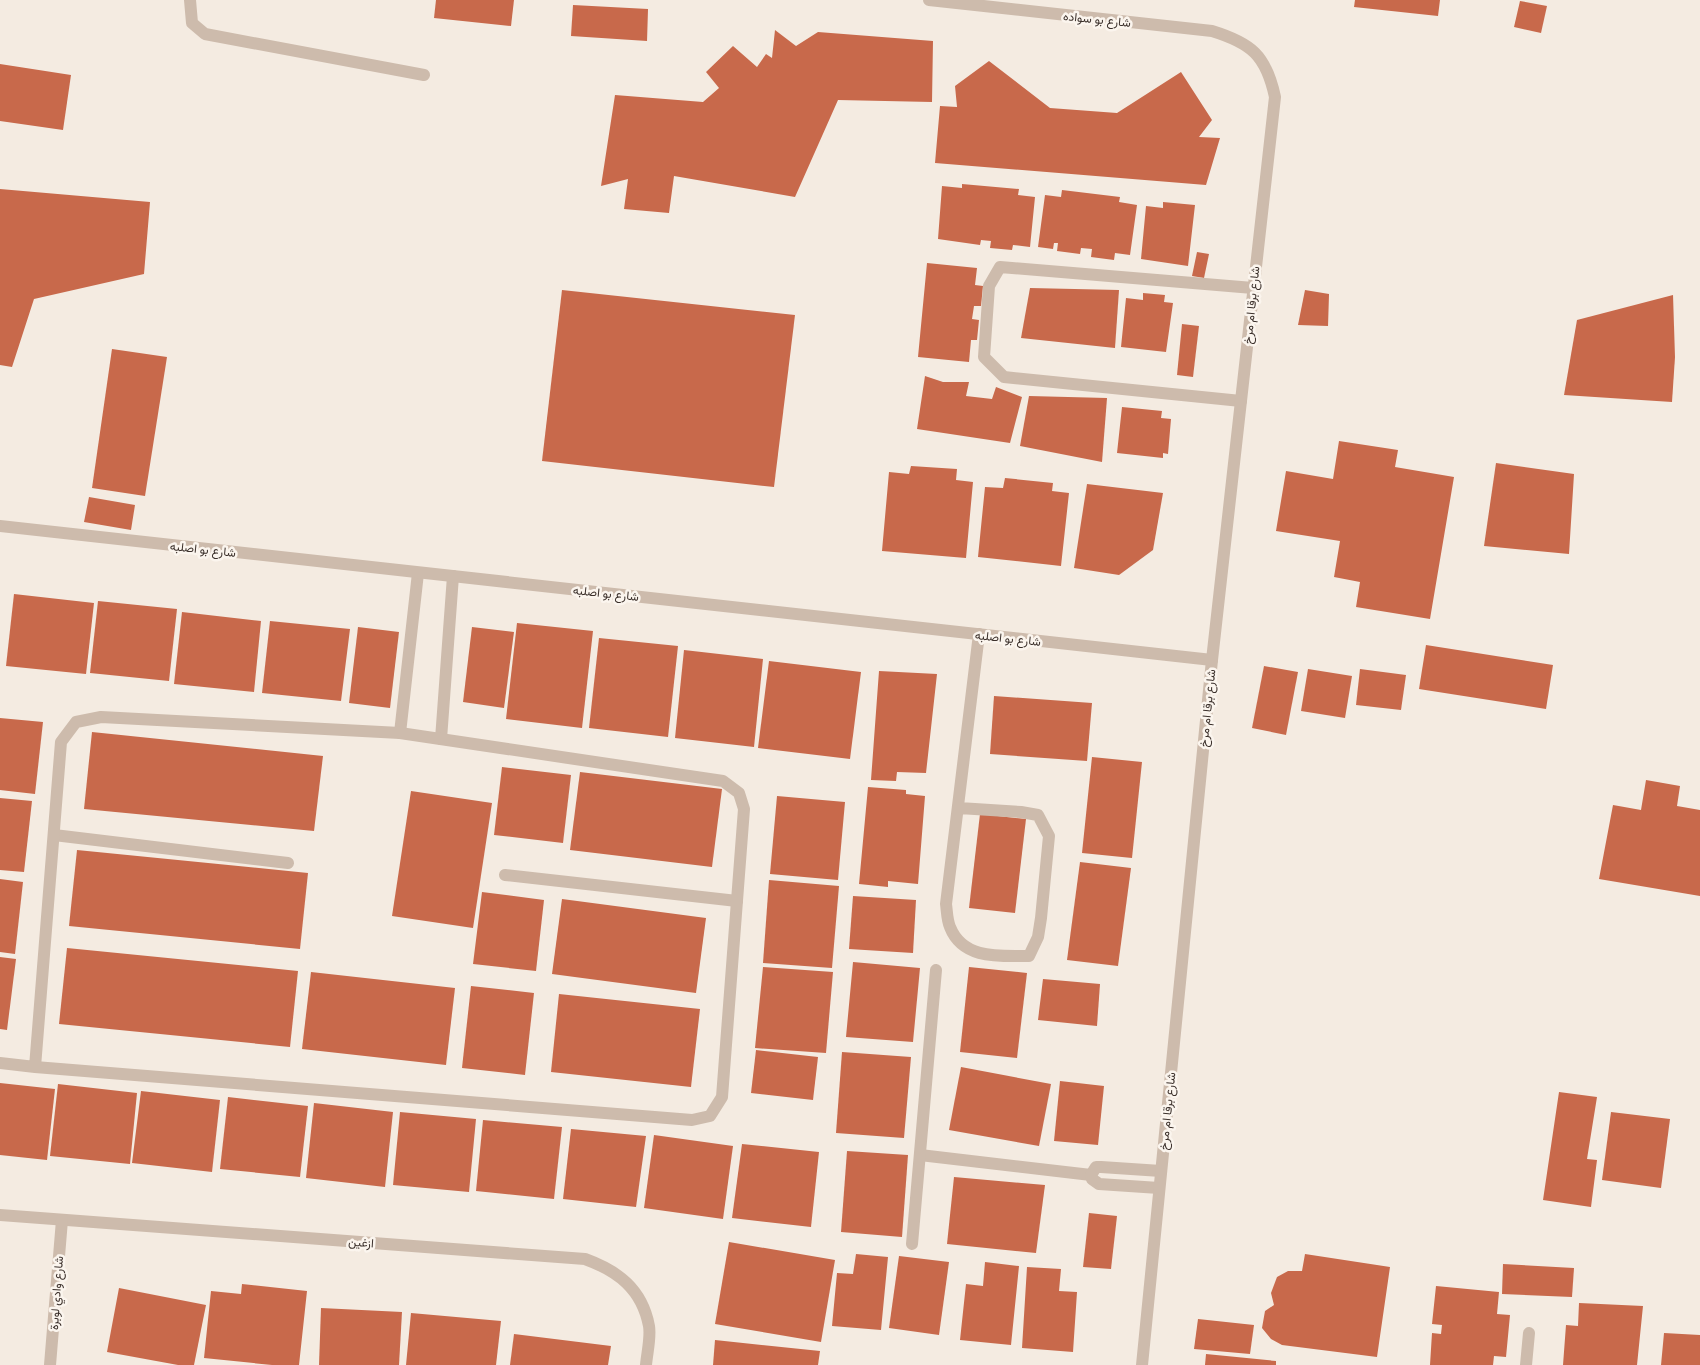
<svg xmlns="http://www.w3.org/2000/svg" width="1700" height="1365" font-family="Lato,Vazirmatn,sans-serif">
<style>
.building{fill:#c8694b}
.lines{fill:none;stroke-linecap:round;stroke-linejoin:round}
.service{stroke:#cdbbac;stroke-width:12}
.minor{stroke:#cdbbac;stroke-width:12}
.labels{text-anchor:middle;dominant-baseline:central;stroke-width:5;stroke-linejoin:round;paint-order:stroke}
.street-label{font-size:12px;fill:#3b302b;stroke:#fbf5ee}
</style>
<rect width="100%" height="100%" fill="#f4ebe1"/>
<!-- building -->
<g class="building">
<path d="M436,0H514L511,26L434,18Z"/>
<path d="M1355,0H1440L1438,16L1354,7Z"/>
<path d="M1520,1L1547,6L1541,33L1514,27Z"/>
<path d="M573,5L648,9L647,41L571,36Z"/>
<path d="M775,30L796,46L818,32L933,41L932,102L838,100L795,197L674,176L669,213L624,209L628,179L601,186L615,95L703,102L719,88L706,72L733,46L757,67L766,54L772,58Z"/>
<path d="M989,61L1050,108L1117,113L1181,72L1212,120L1199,137L1220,138L1206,185L935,163L940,106L957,107L955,86Z"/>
<path d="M0,64L71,75L63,130L0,121Z"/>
<path d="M962,184L1019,189L1018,195L1035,197L1030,247L1013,245L1012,250L990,248L991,241L981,240L980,245L938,239L942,186L962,188Z"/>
<path d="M0,189L150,202L144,274L34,299L12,367L0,365Z"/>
<path d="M1062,190L1120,197L1119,202L1137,205L1130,255L1115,253L1114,260L1091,257L1092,249L1081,248L1080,254L1057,251L1058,243H1054L1053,249L1038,247L1045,195L1061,197Z"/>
<path d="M1163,202L1195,205L1188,266L1141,259L1146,206L1163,208Z"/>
<path d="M1197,252L1209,254L1204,278L1192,276Z"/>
<path d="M927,263L977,268L975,285L983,286L981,306H974L972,319L979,320L977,340H971L969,362L918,357Z"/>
<path d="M1030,288L1119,290L1115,348L1021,338Z"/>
<path d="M562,290L795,315L774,487L542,461Z"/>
<path d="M1305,290L1329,294L1328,326L1298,325Z"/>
<path d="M1143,293L1165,295L1164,302L1173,303L1166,352L1121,347L1126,298L1143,300Z"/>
<path d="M1673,295L1675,357L1672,402L1564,395L1577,320Z"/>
<path d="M1182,324L1199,326L1193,377L1177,375Z"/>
<path d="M112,349L167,357L145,496L92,488Z"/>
<path d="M925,376L943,382H969L966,396L992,399L996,387L1022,397L1010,443L917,429Z"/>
<path d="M1029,396L1107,398L1102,462L1020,446Z"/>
<path d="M1122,407L1162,411L1161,418L1171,419L1168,454L1163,453V458L1117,453Z"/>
<path d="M1339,441L1398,450L1395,467L1454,477L1430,619L1356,607L1360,582L1334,577L1340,541L1276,531L1286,471L1333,479Z"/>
<path d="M1496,463L1574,474L1569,554L1484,546Z"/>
<path d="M911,466L957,469L956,480L973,482L966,558L882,551L889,472L909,474Z"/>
<path d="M1005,478L1053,483L1052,491L1069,493L1061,566L978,557L985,487L1003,488Z"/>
<path d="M1087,484L1163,493L1153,550L1119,575L1074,568Z"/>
<path d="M89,497L135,505L131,530L84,522Z"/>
<path d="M14,594L94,603L86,674L6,666Z"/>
<path d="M98,601L177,609L169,681L90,673Z"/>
<path d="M182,612L261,621L254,692L174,684Z"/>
<path d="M270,621L350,629L341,701L262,693Z"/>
<path d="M517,623L593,631L582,728L506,719Z"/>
<path d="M358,627L399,632L390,708L349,703Z"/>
<path d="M472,627L514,632L504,708L463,702Z"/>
<path d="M599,638L678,646L668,737L589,728Z"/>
<path d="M1426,645L1553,665L1546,709L1419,689Z"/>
<path d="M684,650L763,659L754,747L675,738Z"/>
<path d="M769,661L861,672L850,759L758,748Z"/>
<path d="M1264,666L1298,672L1286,735L1252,728Z"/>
<path d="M1308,669L1352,676L1345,718L1301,711Z"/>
<path d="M1360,669L1406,675L1401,710L1356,705Z"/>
<path d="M879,671L937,674L926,773L897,772L896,781L871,780Z"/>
<path d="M994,696L1092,703L1087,761L990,754Z"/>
<path d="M0,718L43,722L35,794L0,790Z"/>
<path d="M92,732L323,756L314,831L84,809Z"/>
<path d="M1092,757L1142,762L1132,858L1082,853Z"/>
<path d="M502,767L571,775L563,843L494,835Z"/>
<path d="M580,772L722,789L712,867L570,850Z"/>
<path d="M1646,780L1680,786L1677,806L1700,810V896L1599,879L1613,805L1641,810Z"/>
<path d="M868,787L906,790V794L925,796L918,884L888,881V887L859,884Z"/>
<path d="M411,791L492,803L473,928L392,916Z"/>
<path d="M777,796L845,802L838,880L770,874Z"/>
<path d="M0,798L32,801L24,872L0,870Z"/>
<path d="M980,814L1026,819L1015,913L969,908Z"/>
<path d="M77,850L308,873L300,949L69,926Z"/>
<path d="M1080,862L1131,868L1118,966L1067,960Z"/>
<path d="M0,879L23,882L15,954L0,952Z"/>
<path d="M769,880L839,886L832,968L763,963Z"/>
<path d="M482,892L544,900L536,971L473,964Z"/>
<path d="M853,896L916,900L913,953L849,949Z"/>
<path d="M562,899L706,918L696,993L552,974Z"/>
<path d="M67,948L298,971L290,1047L59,1024Z"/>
<path d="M0,957L16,959L7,1030L0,1029Z"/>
<path d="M853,962L920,968L913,1042L846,1037Z"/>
<path d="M763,967L833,972L826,1053L755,1048Z"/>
<path d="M969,967L1027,973L1017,1058L960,1052Z"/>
<path d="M311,972L455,988L446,1065L302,1049Z"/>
<path d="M1043,979L1100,984L1097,1026L1038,1020Z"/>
<path d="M471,986L534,993L525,1075L462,1068Z"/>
<path d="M559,994L700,1009L691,1087L551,1072Z"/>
<path d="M756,1050L818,1057L813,1100L751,1093Z"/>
<path d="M842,1052L911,1057L904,1138L836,1133Z"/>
<path d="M961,1067L1051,1084L1039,1146L949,1130Z"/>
<path d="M1060,1081L1104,1086L1098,1145L1054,1141Z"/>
<path d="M0,1083L55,1089L47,1160L0,1155Z"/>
<path d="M58,1084L137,1093L130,1164L50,1156Z"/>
<path d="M141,1091L220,1100L212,1172L132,1163Z"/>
<path d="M1559,1092L1597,1097L1587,1159L1597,1160L1591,1207L1543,1200Z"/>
<path d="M228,1097L308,1106L300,1177L220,1169Z"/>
<path d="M314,1103L393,1112L385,1187L306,1178Z"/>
<path d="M400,1112L476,1119L469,1192L393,1185Z"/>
<path d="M1611,1112L1670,1119L1661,1188L1602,1180Z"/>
<path d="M483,1120L562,1127L554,1199L476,1191Z"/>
<path d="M571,1129L646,1136L636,1207L563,1199Z"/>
<path d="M654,1135L733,1146L723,1219L644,1208Z"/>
<path d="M742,1144L819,1152L811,1227L732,1218Z"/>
<path d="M847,1151L908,1155L902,1237L841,1232Z"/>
<path d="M954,1177L1045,1185L1036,1253L947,1244Z"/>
<path d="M1089,1213L1117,1216L1111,1269L1083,1267Z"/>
<path d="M729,1242L835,1260L821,1342L715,1324Z"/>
<path d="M856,1254L888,1257L881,1330L832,1326L837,1273L853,1274Z"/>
<path d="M1305,1254L1390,1267L1377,1357L1282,1345L1271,1339L1262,1328L1265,1311L1274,1305L1271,1293L1277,1277L1288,1271H1302Z"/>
<path d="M899,1256L949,1262L939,1335L889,1328Z"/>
<path d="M985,1262L1019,1266L1011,1345L960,1340L966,1284L983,1286Z"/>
<path d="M1503,1264L1574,1268L1572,1297L1502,1294Z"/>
<path d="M1027,1267L1061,1269L1059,1291L1077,1292L1073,1352L1022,1348Z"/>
<path d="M242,1284L307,1291L299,1365H272L204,1358L211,1291L241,1294Z"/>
<path d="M1436,1286L1499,1292L1497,1314L1510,1315L1506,1357L1494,1356L1493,1365H1430L1432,1333L1441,1334L1442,1325L1432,1324Z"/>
<path d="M119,1288L206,1305L194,1365H178L107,1352Z"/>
<path d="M1579,1303L1643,1306L1637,1365H1563L1566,1325L1578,1326Z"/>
<path d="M321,1308L402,1312L399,1365H319Z"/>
<path d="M411,1313L501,1321L496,1365H406Z"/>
<path d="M1198,1319L1254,1325L1250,1354L1194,1349Z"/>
<path d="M1664,1333L1700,1335V1365H1661Z"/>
<path d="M514,1334L611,1346L608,1365H510Z"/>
<path d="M715,1340L820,1351L818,1365H713Z"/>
<path d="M1206,1354L1276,1361V1365H1205Z"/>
</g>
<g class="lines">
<!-- service -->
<g class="service">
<path d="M190,0L192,23L205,34L424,75"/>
<path d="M1241,401L1004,377L984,357L989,286L1000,267L1253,288"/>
<path d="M400,733L418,573"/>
<path d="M441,739L453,576"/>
<path d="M959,808L1021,812L1038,815L1049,836L1041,918L1038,937L1029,956C1000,956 963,960 950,927C947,920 947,911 946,904L979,634"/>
<path d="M54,835L288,863"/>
<path d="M505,875L737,901"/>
<path d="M0,1063L35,1067L692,1120L710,1116L722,1097L744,809L739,793L723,781L400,733L101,717L76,722L61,742L35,1067"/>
<path d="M920,1155L1091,1175"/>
<path d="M1091,1175L1096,1167H1101L1161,1171"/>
<path d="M1091,1175L1092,1179L1099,1184L1159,1188"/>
<path d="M912,1244L936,970"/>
<path d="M1526,1365L1529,1333"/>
</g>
<!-- minor -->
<g class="minor">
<path d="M929,0L1212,31C1251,43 1266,55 1275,97L1212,660L1142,1365"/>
<path d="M0,526L1212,660"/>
<path d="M0,1215L585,1259C618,1271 642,1289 649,1326C651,1337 647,1353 646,1365"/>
<path d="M50,1365L62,1220"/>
</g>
</g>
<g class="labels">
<!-- street labels -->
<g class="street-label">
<text transform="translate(1097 19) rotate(6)">شارع بو سواده</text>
<text transform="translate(1251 305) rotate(-84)">شارع برقا ام مرخ</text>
<text transform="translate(203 549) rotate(6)">شارع بو اصلبه</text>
<text transform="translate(606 593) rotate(6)">شارع بو اصلبه</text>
<text transform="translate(1008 638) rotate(6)">شارع بو اصلبه</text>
<text transform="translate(1207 708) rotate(-84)">شارع برقا ام مرخ</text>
<text transform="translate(1167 1111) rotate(-84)">شارع برقا ام مرخ</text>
<text transform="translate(361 1242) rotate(4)">ازغين</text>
<text transform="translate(56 1293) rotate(-86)">شارع وادي لوبرة</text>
</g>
</g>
</svg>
